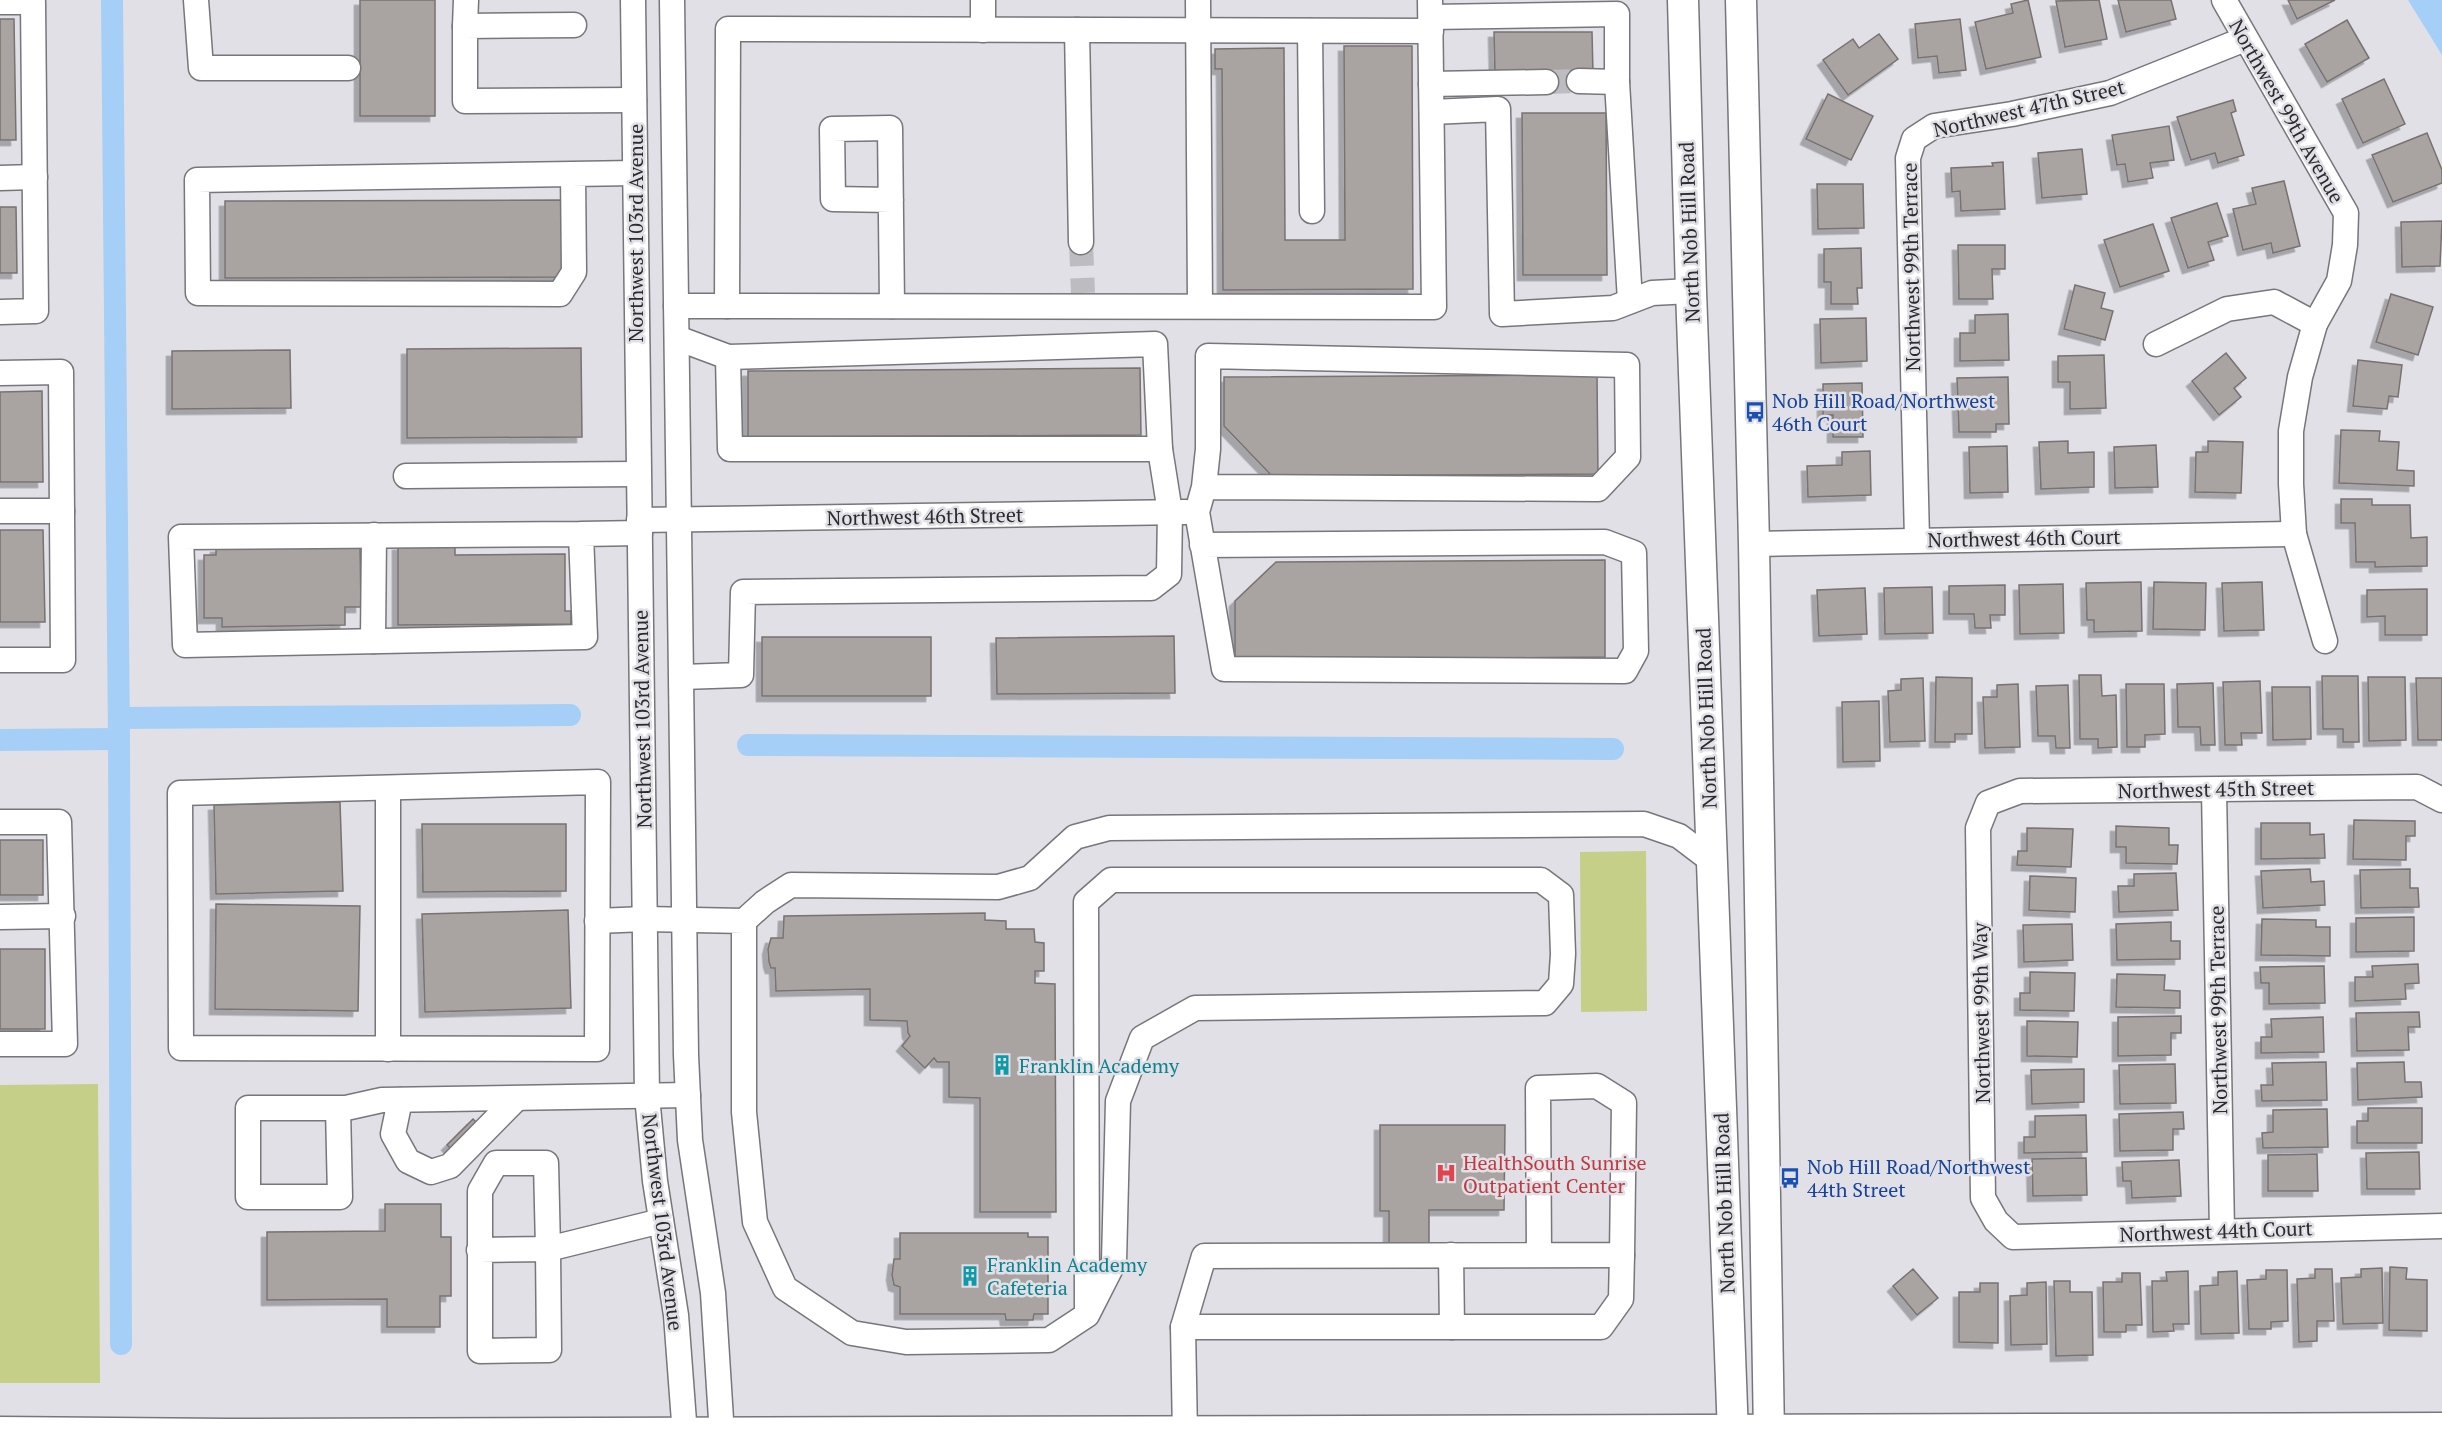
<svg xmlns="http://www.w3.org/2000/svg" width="2442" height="1435" font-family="'PT Serif',serif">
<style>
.green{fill:#c6cf87}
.water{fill:#a5cff7}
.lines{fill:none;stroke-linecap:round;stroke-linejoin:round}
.canal{stroke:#a5cff7;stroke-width:22}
.building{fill:#a9a3a2;stroke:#787271;stroke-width:1.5;filter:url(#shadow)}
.minor-tunnel{stroke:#bdbcc1;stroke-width:24;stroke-dasharray:24 12;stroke-linecap:butt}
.minor-casing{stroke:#76767b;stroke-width:27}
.major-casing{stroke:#76767b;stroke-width:33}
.minor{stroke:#fff;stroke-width:24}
.major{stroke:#fff;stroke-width:30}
.labels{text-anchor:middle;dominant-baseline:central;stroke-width:5;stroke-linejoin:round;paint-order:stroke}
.street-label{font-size:20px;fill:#2b2b2d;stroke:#e1e0e6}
.transit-label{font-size:20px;fill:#164399;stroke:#e1e0e6;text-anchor:start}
.culture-label{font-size:20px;fill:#0d838f;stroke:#e1e0e6;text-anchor:start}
.health-label{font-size:20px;fill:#be3a42;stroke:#e1e0e6;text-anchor:start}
</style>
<defs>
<filter id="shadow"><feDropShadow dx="-5.5" dy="5.5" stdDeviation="0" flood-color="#0004"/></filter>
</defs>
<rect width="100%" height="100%" fill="#e1e0e6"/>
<!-- green -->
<g class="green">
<path d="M1646,851L1647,1011L1581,1012L1580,852Z"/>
<path d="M98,1084L100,1383H0V1085Z"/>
</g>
<!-- water -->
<path class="water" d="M2408,0H2442V55Z"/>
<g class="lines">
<!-- canal -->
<g class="canal">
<path d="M112,0L119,739L121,1344"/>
<path d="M119,718L570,715"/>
<path d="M0,740L119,739"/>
<path d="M748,745L1613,749"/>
</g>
</g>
<!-- building -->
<g class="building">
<rect x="360" y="0" width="75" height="116"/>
<path d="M2028,0L2041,57L1986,69L1975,22L2013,13L2011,4Z"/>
<path d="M2099,0L2107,39L2065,47L2056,1Z"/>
<path d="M2118,0H2171L2176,19L2126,32Z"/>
<path d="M2288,0H2335L2297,19Z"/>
<path d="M0,19H14L16,140H0Z"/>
<path d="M1960,19L1966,70L1939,73L1937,56L1918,58L1915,24Z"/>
<path d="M2347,20L2369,58L2327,82L2305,44Z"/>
<path d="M1494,32H1592L1593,73L1579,85L1546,86L1495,74Z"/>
<path d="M1879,34L1898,59L1848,95L1823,60L1853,39L1859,48Z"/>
<path d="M1344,46H1412L1413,289L1223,290L1222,69H1215V49L1284,48L1285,240H1345Z"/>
<path d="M2384,79L2405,124L2363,143L2342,99Z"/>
<path d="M1828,94L1873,116L1851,160L1806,139Z"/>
<path d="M2233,100L2236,111L2231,113L2244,155L2218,163L2215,153L2191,160L2177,117Z"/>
<path d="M1522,113H1606L1607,275H1523Z"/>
<path d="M2169,126L2174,160L2150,163L2153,178L2128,182L2125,164L2117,165L2112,135Z"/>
<path d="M2427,133L2442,170V183L2393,202L2372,155Z"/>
<path d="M2082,149L2087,194L2042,198L2038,153Z"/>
<path d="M2003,162L2005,209L1961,211L1960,191L1952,192L1951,168L1993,166L1992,163Z"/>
<path d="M2284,181L2300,246L2273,253L2271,243L2243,250L2233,209L2256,204L2252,188Z"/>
<path d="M1817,184H1863L1864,228L1818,229Z"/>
<path d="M563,200V277L225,278V201Z"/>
<path d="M2217,203L2228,236L2208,242L2214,260L2188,268L2171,218Z"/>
<path d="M0,207H16L17,273H0Z"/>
<path d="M2442,221L2440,266L2402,267L2401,222Z"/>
<path d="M2153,224L2169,271L2120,287L2104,240Z"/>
<path d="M1958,245H2005V269H1992L1993,299H1959Z"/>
<path d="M1861,248L1862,288H1857L1858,304H1831V282H1824V249Z"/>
<path d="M2075,285L2105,293L2101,308L2113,311L2105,340L2064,329Z"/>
<path d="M2391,294L2433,307L2418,355L2376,342Z"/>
<path d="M2008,314L2009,360L1960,361V333H1975V315Z"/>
<path d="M1866,318L1867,361L1821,363L1820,319Z"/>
<path d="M581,348L582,437L407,438V349Z"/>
<path d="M290,350L291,408L172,409V351Z"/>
<path d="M2226,353L2246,378L2234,388L2241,397L2219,415L2192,381Z"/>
<path d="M2104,355L2106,408L2070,409V382H2058V356Z"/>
<path d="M2358,360L2402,365L2398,397L2389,396L2387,409L2353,406Z"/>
<path d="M1140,368L1141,435L748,437V371Z"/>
<path d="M1597,375L1598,474L1272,476L1224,426V377Z"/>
<path d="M2008,377L2009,424H1996V432H1959L1957,378Z"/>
<path d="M1862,383L1863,437H1833V415H1823V384Z"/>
<path d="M42,391L43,482H0V392Z"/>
<path d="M2341,430L2380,431L2379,441L2399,442L2397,470L2414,471V486L2339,483Z"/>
<path d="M2068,441V453L2094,452V487L2041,489L2039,442Z"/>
<path d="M2208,441L2243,442L2241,493L2195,492L2196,452H2208Z"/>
<path d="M2156,445L2158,487L2115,488L2114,447Z"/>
<path d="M2007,446L2008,492L1970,493L1969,447Z"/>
<path d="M1870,451L1871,495L1808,497L1807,466L1842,465V452Z"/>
<path d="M2341,499H2372V505H2410L2411,538L2427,537V566L2375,567V562H2356L2355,523H2341Z"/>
<path d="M0,530H43L45,622H0Z"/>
<path d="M455,544V555L565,554V611H571V624L398,625V545Z"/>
<path d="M360,545L361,607H345V625L222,627V618H204V555H216V547Z"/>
<path d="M1605,560V657L1235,660V601L1276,562Z"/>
<path d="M2141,582L2142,631L2094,632V620H2087L2086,583Z"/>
<path d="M2154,582L2206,583L2205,630L2153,629Z"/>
<path d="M2262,582L2264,630L2224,631L2222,583Z"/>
<path d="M2063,584L2064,633L2020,634L2019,585Z"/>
<path d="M2005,585V615H1990L1991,628H1975L1974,614H1949V586Z"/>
<path d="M1932,587L1933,633L1885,634L1884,588Z"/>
<path d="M1865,588L1867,634L1819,636L1817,590Z"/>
<path d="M2427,589V635H2385V616L2367,617V590Z"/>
<path d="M1174,636L1175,693L997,694L996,638Z"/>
<rect x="762" y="637" width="169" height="59"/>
<path d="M2079,675H2101L2102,696L2116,695L2117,747L2098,748V739H2080Z"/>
<path d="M2322,676H2358L2359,742H2343V729H2323Z"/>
<path d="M1936,677L1972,678V734H1955V742H1935Z"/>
<path d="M2368,677H2405L2406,740L2369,741Z"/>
<path d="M1923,678L1925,741L1890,742L1888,691L1901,690V679Z"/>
<path d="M2416,678H2442V740H2418Z"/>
<path d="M2260,681L2262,733H2241L2242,745H2225L2223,682Z"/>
<path d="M2213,683L2215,745H2201L2200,727H2178L2177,684Z"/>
<path d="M2018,684L2020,747L1985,748L1983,697H1997V685Z"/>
<path d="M2126,684H2164L2165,734L2145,735V747H2127Z"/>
<path d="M2068,685L2070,748H2056L2055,736H2038L2036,686Z"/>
<path d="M2272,687H2310L2311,739L2273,740Z"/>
<path d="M1879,701L1880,761L1843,762L1842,702Z"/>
<path d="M340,802L343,891L216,894L214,805Z"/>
<path d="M2354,820L2415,821V836H2406V860L2353,859Z"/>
<path d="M2261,823H2310V835L2324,834L2325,858L2261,859Z"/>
<path d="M422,824H566V891L423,892Z"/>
<path d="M2116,826L2169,828V845H2178L2177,864L2126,863V847H2116Z"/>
<path d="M2027,828L2073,829L2071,867L2017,865L2018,851H2027Z"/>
<rect x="0" y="840" width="43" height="55"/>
<path d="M2310,869L2311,882L2324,881L2325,905L2263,908L2261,871Z"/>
<path d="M2410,869V888H2418L2419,907L2361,908L2360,870Z"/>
<path d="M2176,873L2178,910L2119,912L2118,886H2134V874Z"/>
<path d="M2030,876L2076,878L2075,912L2029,910Z"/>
<path d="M216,904L360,906L358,1011L215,1009Z"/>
<path d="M568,910L571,1008L425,1012L422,914Z"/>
<path d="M985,913V920L1006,921V929H1034L1035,942L1044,943V971H1035V983L1055,984L1056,1212H980V1098L949,1097V1062H937L934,1058L925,1068L902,1046L910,1036L908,1033L907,1021L870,1020V989L776,991L775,968H771L769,962L768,949L771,938H783L784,916Z"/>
<path d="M2414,917V951L2356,952V918Z"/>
<path d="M2262,919L2316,920V927H2330V956L2261,955Z"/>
<path d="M2171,922V941H2180V959L2117,960L2116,924Z"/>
<path d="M2072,924L2073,960L2024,962L2023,925Z"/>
<rect x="0" y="949" width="45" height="80"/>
<path d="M2418,964L2419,983L2405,984L2406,999L2355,1001V977H2373L2372,966Z"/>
<path d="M2324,966L2325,1003L2269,1004V983H2261L2260,967Z"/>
<path d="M2030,972L2075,973L2074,1011L2020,1010V993H2030Z"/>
<path d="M2117,974L2165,975L2164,990L2180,991V1008L2116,1007Z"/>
<path d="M2419,1012L2420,1027H2408L2409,1050L2357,1051L2356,1013Z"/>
<path d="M2181,1016V1033H2171V1055L2118,1056V1017Z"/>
<path d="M2323,1017L2324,1052L2261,1053V1037H2272L2271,1019Z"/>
<path d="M2027,1021L2078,1022L2077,1057L2027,1056Z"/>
<path d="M2326,1062L2327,1100L2262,1101L2261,1085H2273L2272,1063Z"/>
<path d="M2404,1062L2405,1082H2421L2422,1097L2358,1100L2357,1063Z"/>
<path d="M2175,1064L2176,1103L2120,1104L2119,1065Z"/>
<path d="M2084,1069V1102L2032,1104L2031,1070Z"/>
<path d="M2368,1108H2422V1143H2357V1121H2368Z"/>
<path d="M2327,1109L2328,1147L2263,1148L2262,1133L2273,1132V1110Z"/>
<path d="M2183,1112L2184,1129H2173V1150L2120,1151L2119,1114Z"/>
<path d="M2086,1115L2087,1152L2024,1153V1137H2035V1116Z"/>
<path d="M473,1119L493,1139L468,1165L447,1145Z"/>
<path d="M1380,1125H1505L1504,1210H1429V1248H1389V1211H1380Z"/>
<path d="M2419,1152L2420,1189H2367L2366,1153Z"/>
<path d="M2317,1154L2318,1191H2268V1155Z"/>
<path d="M2086,1158L2087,1195L2033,1196L2032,1159Z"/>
<path d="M2179,1160L2181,1196L2132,1198L2131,1181H2123L2122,1162Z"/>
<path d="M385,1204H441V1237H451V1296H440V1327H387V1299L267,1300V1232L385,1231Z"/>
<path d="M900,1233H1028V1237H1048V1314H1034L1033,1320H1006L1005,1314H900V1287L894,1285L892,1275L894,1259H900Z"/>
<path d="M2390,1267L2407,1268L2406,1279L2427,1280V1331L2389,1330Z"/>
<path d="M2382,1268L2383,1323L2343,1324L2341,1278L2361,1277V1269Z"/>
<path d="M1913,1269L1938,1298L1917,1315L1893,1286Z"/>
<path d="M2315,1269H2332L2334,1321H2317V1341L2299,1342L2297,1279L2315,1278Z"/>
<path d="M2266,1270H2287L2288,1321L2271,1322V1329H2249L2247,1280L2266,1279Z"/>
<path d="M2188,1271L2189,1324H2173L2174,1331L2153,1332L2152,1281H2167L2166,1272Z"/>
<path d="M2237,1271L2239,1333L2201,1334L2200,1286L2218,1285V1272Z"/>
<path d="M2122,1273H2140L2142,1325H2126V1332H2104L2103,1282H2122Z"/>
<path d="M2054,1281H2070V1292H2092L2093,1355L2056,1356Z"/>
<path d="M2046,1282L2047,1344L2011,1345L2010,1296L2027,1295V1283Z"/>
<path d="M1980,1283H1998V1343L1959,1342V1292H1980Z"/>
</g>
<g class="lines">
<!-- minor-tunnel -->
<g class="minor-tunnel">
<path d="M1546,82L1579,81"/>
<path d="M1081,242L1083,293"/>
</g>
<!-- minor casing -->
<g class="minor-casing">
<g id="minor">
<path d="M196,0L201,68H348"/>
<path d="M633,0L647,1096L655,1181L676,1315L685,1435"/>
<path d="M672,0L686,1055L690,1140L713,1293L722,1435"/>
<path d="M983,0V30"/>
<path d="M1198,0L1200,306"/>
<path d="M2224,0L2346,213L2345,245L2339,281L2315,324L2300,377L2291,431V484L2294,534L2325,641"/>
<path d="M0,2H33L36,311L0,312"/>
<path d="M1431,17L1617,14V82L1630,301"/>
<path d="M574,25L465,26V101L634,100"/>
<path d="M465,26L466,0"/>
<path d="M1077,30L1081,242"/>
<path d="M1310,31L1312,211"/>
<path d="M1579,81L1617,82"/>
<path d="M1431,84L1546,82"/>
<path d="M1432,112L1498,109L1502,314L1613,308L1652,293L1691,291"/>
<path d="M573,174L574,272L560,294L198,293L197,180L635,173"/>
<path d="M0,178L35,177"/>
<path d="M891,200L833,199L832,129L890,128L892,306"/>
<path d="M676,306L1434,307L1430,0"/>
<path d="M727,306L728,29L1431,31"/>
<path d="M677,338L728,357L1155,344L1160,449L1170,512L1169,574L1151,588L743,592L741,675L682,677"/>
<path d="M2156,344L2227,309L2274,302L2315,324"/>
<path d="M728,357L730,449H1160"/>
<path d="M0,373L61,372L63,660H0"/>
<path d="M406,476L638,474"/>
<path d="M0,511H62"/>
<path d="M639,520L1186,512"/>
<path d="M581,534L585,637L185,645L181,537L581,534L640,533"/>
<path d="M1917,540L1908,158L1914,139L1934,126L2012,114L2110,93L2245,39"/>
<path d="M1754,544L2294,534"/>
<path d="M1202,545L1605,542L1634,553L1636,651L1625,671L1224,669L1197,512L1204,487L1208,449V356L1627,365L1628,457L1598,489L1204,487"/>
<path d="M373,641L374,535"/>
<path d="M598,782L597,1049L181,1048L180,793Z"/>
<path d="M388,788V1049"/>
<path d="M2214,790L2222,1231"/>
<path d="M2442,800L2417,787L2020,791L1988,803L1978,828L1983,1198L1996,1221L2013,1237L2442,1226"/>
<path d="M0,822H59L65,1044H0"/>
<path d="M0,917L63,916"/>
<path d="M597,921L645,919L744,921V1112L755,1222L785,1288L852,1333L906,1342L1049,1340L1087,1315L1114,1262L1118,1101L1142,1038L1195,1008L1545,1003L1561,984L1563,954L1561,895L1541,880H1111L1086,902L1087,1315"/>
<path d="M744,921L765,902L791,885L998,887L1030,878L1075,837L1109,828L1644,824L1679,836L1712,861"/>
<path d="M400,1100L393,1134L408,1161L431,1172L450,1166L516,1099"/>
<path d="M338,1108L340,1197H248V1108H346L382,1100L688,1095"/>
<path d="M479,1250L548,1249L549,1350L480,1351V1191L496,1163H546L548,1249L661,1221"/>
<path d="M1451,1255L1452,1327"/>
<path d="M1183,1327H1601L1621,1299L1622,1255"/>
<path d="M0,1429L227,1431L2442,1425"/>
<path d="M1185,1435L1183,1327L1204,1256C1343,1256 1483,1255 1622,1255L1624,1103L1597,1086L1538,1088L1539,1255"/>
</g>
</g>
<!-- major casing -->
<g class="major-casing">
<g id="major">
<path d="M1683,0L1691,291L1733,1435"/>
<path d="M1741,0L1754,544L1769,1435"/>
</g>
</g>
<!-- minor -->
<use href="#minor" class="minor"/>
<!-- major -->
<use href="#major" class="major"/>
</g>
<!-- icons -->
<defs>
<g id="bus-bare" transform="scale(1.62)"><path d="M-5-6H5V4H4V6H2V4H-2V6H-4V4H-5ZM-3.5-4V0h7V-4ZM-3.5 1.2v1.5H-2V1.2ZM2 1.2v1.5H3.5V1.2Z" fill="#1a4fb4" stroke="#e1e0e6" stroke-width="2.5" paint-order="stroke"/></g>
<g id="building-bare" transform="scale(1.62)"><path d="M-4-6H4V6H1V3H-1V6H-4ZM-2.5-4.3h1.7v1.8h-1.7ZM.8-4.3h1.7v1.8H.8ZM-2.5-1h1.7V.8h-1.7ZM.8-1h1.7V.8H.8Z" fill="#0f9aa8" stroke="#e1e0e6" stroke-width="2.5" paint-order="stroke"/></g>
<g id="hospital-bare" transform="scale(1.62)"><path d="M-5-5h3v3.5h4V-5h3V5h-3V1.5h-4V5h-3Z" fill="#e0444e" stroke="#e1e0e6" stroke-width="2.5" paint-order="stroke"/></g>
</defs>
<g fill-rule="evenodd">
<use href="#bus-bare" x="1755" y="412"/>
<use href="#building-bare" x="1002" y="1065"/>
<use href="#hospital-bare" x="1446" y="1173"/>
<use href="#bus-bare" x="1790" y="1178"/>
<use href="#building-bare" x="970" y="1276"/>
</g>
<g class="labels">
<!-- street labels -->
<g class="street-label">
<text transform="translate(2029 108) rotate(-13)">Northwest 47th Street</text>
<text transform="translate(2287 111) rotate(60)">Northwest 99th Avenue</text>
<text transform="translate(1689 232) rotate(-92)">North Nob Hill Road</text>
<text transform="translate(635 233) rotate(-90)">Northwest 103rd Avenue</text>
<text transform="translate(1911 267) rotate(-91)">Northwest 99th Terrace</text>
<text transform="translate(925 516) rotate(-1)">Northwest 46th Street</text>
<text transform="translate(2024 538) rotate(-1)">Northwest 46th Court</text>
<text transform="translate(1706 718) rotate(-92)">North Nob Hill Road</text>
<text transform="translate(642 719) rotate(-91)">Northwest 103rd Avenue</text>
<text transform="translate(2216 789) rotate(-1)">Northwest 45th Street</text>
<text transform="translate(2218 1010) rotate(-91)">Northwest 99th Terrace</text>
<text transform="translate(1981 1013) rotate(-91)">Northwest 99th Way</text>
<text transform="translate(1724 1203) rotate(-92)">North Nob Hill Road</text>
<text transform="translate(663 1222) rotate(83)">Northwest 103rd Avenue</text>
<text transform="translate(2216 1231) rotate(-2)">Northwest 44th Court</text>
</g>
<!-- transit labels -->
<g class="transit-label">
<text x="1772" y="400">Nob Hill Road/Northwest<tspan x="1772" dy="23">46th Court</tspan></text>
<text x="1807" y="1166">Nob Hill Road/Northwest<tspan x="1807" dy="23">44th Street</tspan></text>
</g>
<!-- culture labels -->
<g class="culture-label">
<text x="1019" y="1065">Franklin Academy</text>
<text x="987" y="1264">Franklin Academy<tspan x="987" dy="23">Cafeteria</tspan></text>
</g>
<!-- health labels -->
<g class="health-label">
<text x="1463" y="1162">HealthSouth Sunrise<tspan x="1463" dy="23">Outpatient Center</tspan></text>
</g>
</g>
</svg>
